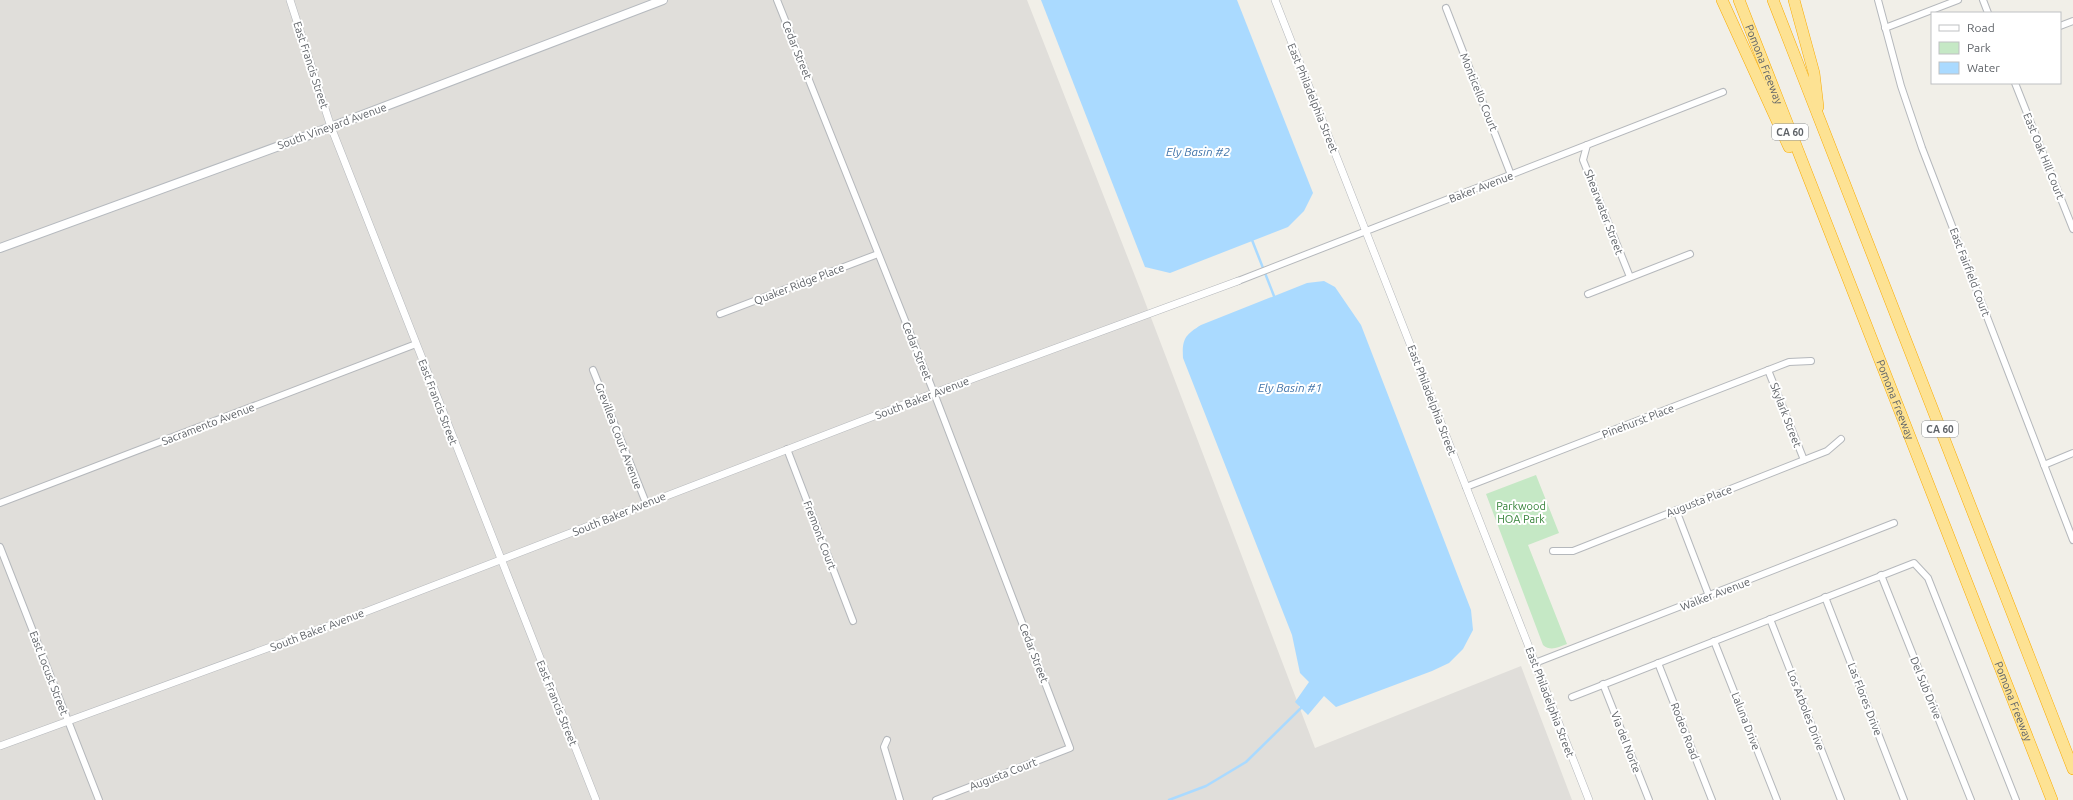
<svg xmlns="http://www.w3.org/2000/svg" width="2073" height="800" font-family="Ubuntu,sans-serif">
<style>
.industrial{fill:#e0deda}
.green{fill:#c5e8c5}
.water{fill:#aadaff}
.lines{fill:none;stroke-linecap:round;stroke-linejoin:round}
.stream{stroke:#aadaff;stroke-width:2.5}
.minor-casing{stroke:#b5b8bc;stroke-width:8}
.tertiary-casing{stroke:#b5b8bc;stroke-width:8}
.secondary-casing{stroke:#b6babf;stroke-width:10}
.motorway-casing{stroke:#f9ab00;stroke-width:12}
.minor{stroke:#fff;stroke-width:6}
.tertiary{stroke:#fff;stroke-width:7}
.secondary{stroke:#fff;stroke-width:8}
.motorway{stroke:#fde293;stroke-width:11}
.labels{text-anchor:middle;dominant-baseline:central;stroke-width:4;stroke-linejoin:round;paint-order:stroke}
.shield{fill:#fff;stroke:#8f9295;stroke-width:1}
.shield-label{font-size:10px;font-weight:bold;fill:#5f6368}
.street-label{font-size:11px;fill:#5f6368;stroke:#fff}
.park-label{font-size:11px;fill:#348238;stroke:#fff}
.water-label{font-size:12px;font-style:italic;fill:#4174aa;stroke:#fff}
</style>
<rect width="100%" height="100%" fill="#f1efe8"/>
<!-- industrial -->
<path class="industrial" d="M0,0H1027L1142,294L1315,748L1521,666L1572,800H0Z"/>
<!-- green -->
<path class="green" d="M1536,475L1559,533L1528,545L1567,644C1558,647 1551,652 1543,645L1486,494Z"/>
<!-- water -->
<g class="water">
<path d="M1041,0H1237L1313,193L1304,211L1288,227L1170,273L1145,267Z"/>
<path d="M1324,281L1335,287L1361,325L1471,610L1473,630L1463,649L1449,663L1432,671L1336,707L1324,696L1308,715L1295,702L1309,682L1300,673L1292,635L1183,358C1182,339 1185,335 1201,325L1307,283Z"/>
</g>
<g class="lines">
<!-- stream -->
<g class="stream">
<path d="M1252,240L1274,296"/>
<path d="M1169,800L1206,786L1246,762L1301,708"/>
</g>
<!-- minor casing -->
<g class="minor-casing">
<g id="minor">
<path d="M777,0L934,393L1070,748L936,800"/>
<path d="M1878,0L1901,86L1922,148L2073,540"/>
<path d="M1983,0L1988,13"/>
<path d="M1446,8L1511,175"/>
<path d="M2060,26L2073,21"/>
<path d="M1885,28L1958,0"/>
<path d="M2015,83L2073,229"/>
<path d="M1587,145L1583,160L1630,277"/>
<path d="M1238,281L1723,92"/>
<path d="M1588,294L1690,254"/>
<path d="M720,314L878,254"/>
<path d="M593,370L646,503"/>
<path d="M1768,370L1804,460"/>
<path d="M787,449L853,621"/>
<path d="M2044,465L2073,453"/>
<path d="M1466,487L1789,362L1811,361"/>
<path d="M0,503L416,344"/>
<path d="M1676,510L1709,596"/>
<path d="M0,547L99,800"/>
<path d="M1553,551H1573L1827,451L1841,439"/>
<path d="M1881,575L1971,800"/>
<path d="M1825,597L1904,800"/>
<path d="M1770,619L1841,800"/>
<path d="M1714,641L1777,800"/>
<path d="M1535,663L1894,523"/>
<path d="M1658,663L1712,800"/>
<path d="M1603,684L1649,800"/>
<path d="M1572,697L1914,563L1928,578L2016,800"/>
<path d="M887,740L884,747L900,800"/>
</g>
</g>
<!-- tertiary casing -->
<g class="tertiary-casing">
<g id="tertiary">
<path d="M290,0L331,127L596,800"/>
<path d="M1275,0L1589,800"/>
<path d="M0,746L339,622L934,393L1238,281"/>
</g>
</g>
<!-- secondary casing -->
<g class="secondary-casing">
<path id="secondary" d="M0,248L331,127L663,0"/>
</g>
<!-- motorway casing -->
<g class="motorway-casing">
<g id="motorway">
<path d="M1722,0L1789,147"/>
<path id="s1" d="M1739,0L2052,800"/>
<path d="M1773,0L2073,769"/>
<path d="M1794,0L1814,73L1818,107"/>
</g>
</g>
<!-- minor -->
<use href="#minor" class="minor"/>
<!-- tertiary -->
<use href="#tertiary" class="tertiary"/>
<!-- secondary -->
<use href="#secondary" class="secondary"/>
<!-- motorway -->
<use href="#motorway" class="motorway"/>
</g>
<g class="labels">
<!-- shield labels -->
<g class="shield">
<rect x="1772" y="124" width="36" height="16" rx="3"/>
<rect x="1922" y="421" width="36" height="16" rx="3"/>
</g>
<g class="shield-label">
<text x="1790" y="132">CA 60</text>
<text x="1940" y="429">CA 60</text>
</g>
<!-- street labels -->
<g class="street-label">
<text transform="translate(797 50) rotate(68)">Cedar Street</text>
<text transform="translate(311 65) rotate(72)">East Francis Street</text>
<text stroke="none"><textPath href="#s1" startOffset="69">Pomona Freeway</textPath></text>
<text transform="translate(1479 92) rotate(68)">Monticello Court</text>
<text transform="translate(1313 98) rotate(68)">East Philadelphia Street</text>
<text transform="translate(332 126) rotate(-20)">South Vineyard Avenue</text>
<text transform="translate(2044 156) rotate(68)">East Oak Hill Court</text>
<text transform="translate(1481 187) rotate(-21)">Baker Avenue</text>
<text transform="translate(1604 212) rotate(69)">Shearwater Street</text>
<text transform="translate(1970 272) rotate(69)">East Fairfield Court</text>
<text transform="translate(799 284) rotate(-21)">Quaker Ridge Place</text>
<text transform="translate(917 351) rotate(68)">Cedar Street</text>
<text transform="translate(922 398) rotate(-21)">South Baker Avenue</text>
<text transform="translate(1432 400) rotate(69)">East Philadelphia Street</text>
<text stroke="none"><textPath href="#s1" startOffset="429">Pomona Freeway</textPath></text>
<text transform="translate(438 402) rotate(69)">East Francis Street</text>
<text transform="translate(1786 415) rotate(69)">Skylark Street</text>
<text transform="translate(1638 421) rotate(-21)">Pinehurst Place</text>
<text transform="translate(208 424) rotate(-21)">Sacramento Avenue</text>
<text transform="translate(619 436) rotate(69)">Grevillea Court Avenue</text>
<text transform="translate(1699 501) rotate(-21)">Augusta Place</text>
<text transform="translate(619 514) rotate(-22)">South Baker Avenue</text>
<text transform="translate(820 535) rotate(69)">Fremont Court</text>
<text transform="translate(1715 594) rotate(-21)">Walker Avenue</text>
<text transform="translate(317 630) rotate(-21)">South Baker Avenue</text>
<text transform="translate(1034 653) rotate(69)">Cedar Street</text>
<text transform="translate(49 673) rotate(69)">East Locust Street</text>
<text transform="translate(1926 688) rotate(68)">Del Sub Drive</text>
<text transform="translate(1865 699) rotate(69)">Las Flores Drive</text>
<text transform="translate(1550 702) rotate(69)">East Philadelphia Street</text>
<text stroke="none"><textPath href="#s1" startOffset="753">Pomona Freeway</textPath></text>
<text transform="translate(557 703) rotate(68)">East Francis Street</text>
<text transform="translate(1806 710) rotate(69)">Los Arboles Drive</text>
<text transform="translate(1746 721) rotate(69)">Laluna Drive</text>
<text transform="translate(1685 731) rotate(69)">Rodeo Road</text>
<text transform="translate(1626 742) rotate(69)">Via del Norte</text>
<text transform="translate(1003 774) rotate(-21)">Augusta Court</text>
</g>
<!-- park labels -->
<g class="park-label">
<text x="1521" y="506">Parkwood<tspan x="1521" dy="13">HOA Park</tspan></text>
</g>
<!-- water labels -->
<g class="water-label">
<text x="1198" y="151">Ely Basin #2</text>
<text x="1290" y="387">Ely Basin #1</text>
</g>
</g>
<!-- legend -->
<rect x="1931" y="12" width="130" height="72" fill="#ffffff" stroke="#bfc1c3"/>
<rect x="1939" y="25" width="20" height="6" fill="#ffffff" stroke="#bfc1c3"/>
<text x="1967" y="32" font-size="12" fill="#5f6368">Road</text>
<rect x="1939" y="42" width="20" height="12" fill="#c5e8c5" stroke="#bfc1c3"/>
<text x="1967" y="52" font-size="12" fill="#5f6368">Park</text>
<rect x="1939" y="62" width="20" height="12" fill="#aadaff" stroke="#bfc1c3"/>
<text x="1967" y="72" font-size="12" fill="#5f6368">Water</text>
</svg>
